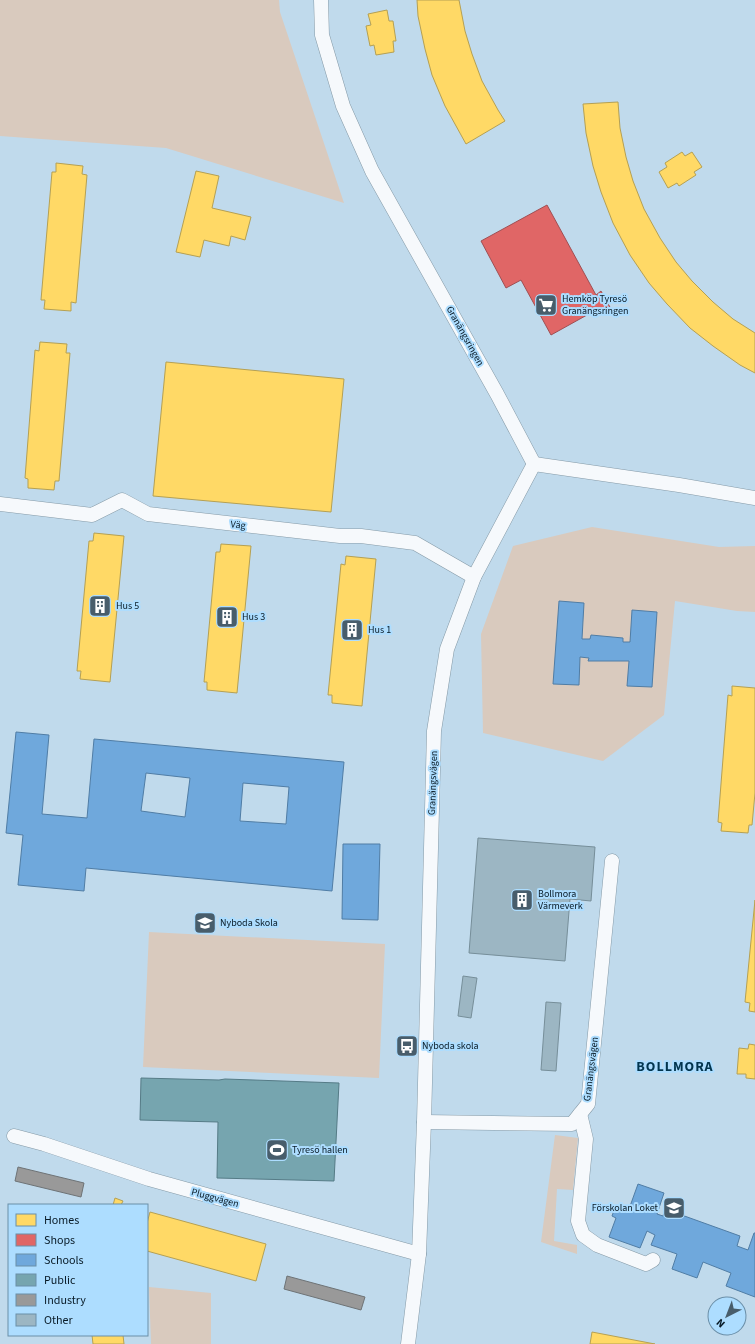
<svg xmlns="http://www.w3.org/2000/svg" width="755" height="1344" font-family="'Source Sans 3',sans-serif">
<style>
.green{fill:#d9cabe}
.homes{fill:#ffd966;stroke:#b5a053}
.shops{fill:#e06666;stroke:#9f4f53}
.schools{fill:#6fa8dc;stroke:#507da5;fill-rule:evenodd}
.public{fill:#76a5af;stroke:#557b86}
.industry{fill:#999;stroke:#6e7376}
.building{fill:#9cb6c3;stroke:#768e99}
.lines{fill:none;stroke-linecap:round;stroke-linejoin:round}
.minor-casing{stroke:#859aa7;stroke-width:15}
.minor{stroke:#f6f9fc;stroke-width:14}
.labels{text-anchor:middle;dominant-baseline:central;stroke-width:4;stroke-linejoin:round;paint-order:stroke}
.poi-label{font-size:10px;fill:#081a26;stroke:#adddff;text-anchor:start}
.street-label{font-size:10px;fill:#081a26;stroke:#adddff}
.district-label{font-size:14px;font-weight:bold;letter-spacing:1px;fill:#02354f;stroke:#adddff}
</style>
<rect width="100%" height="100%" fill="#c0daec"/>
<!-- green -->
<g class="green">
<path d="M0,0H279L280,12L344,203L166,148L0,136Z"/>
<path d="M592,527L719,547L755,546V612L737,611L675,601L664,715L603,761L483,733L481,634L513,546Z"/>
<path d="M149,932L385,944L379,1078L143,1067Z"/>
<path d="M555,1135L578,1138L573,1190L557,1189L554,1241L577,1245V1254L541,1242Z"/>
<path d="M149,1287L211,1293V1344H151Z"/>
</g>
<!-- homes -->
<g class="homes">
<path d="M417,0H459L465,31L472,54L482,81L498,110L505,121L466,144L445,106L432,75L425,49L418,16Z"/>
<path d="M387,10L389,21H393L396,41H393L394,52L376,55L374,45L370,46L366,26L371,25L368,14Z"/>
<path d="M618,102L620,128L626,157L633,181L644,209L660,238L676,262L692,281L713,302L733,319L755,333V373L740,365L713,346L690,328L667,304L649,283L630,255L613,223L601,192L593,166L586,133L583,104Z"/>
<path d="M682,152L685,156L692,152L702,167L694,172L696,175L679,186L677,183L668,188L659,172L667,167L665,163Z"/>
<path d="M56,163L83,166L82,174L87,175L76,303L71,302V311L44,309L45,300H41L52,172H56Z"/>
<path d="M196,171L219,176L212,208L251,217L245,240L231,236L229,246L204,240L200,257L176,252Z"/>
<path d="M40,342L67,344L66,353H70L59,481H55L54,490L28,488V479L25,478L35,350L39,351Z"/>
<path d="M166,362L344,379L331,512L153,496Z"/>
<path d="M94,533L124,536L110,682L80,679L81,671H77L89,541H93Z"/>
<path d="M221,544L251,546L237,693L207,690V682H204L216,552H220Z"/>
<path d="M346,556L376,559L362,706L332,703V695H328L341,564L345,565Z"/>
<path d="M732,686L755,688V793L752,825H749L748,833L721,831L722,823L718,822L728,695L732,696Z"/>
<path d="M755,900V1012L749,1011L750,1003L745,1002Z"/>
<path d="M749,1044L755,1045V1079L746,1078V1074H737L739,1048L748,1049Z"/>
<path d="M115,1198L123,1201L121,1205H113Z"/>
<path d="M150,1212L266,1244L256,1281L147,1251V1223Z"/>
<path d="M592,1332L655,1344H590Z"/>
<path d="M92,1335H123L124,1344H93Z"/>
</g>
<!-- shops -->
<path class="shops" d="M547,205L596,295L601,291L611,309L599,315L596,310L551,335L521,280L506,288L481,241Z"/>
<!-- schools -->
<g class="schools">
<path d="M559,601L584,603L582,639H590L591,635L623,638V642H630L632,610L657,612L652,687L627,686L629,661H588L589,658L580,657L579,685L553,684Z"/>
<path d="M16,732L49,735L42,814L87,818L94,739L344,762L332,891L86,868L84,891L18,885L23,835L6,833ZM146,773L190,778L185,817L141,811ZM243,783L289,787L286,824L240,821Z"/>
<path d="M343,844H380L378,920L342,919Z"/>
<path d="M638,1184L664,1193L657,1214L663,1216L665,1209L740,1236L737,1246L748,1250L754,1233H755V1297L726,1286L731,1273L703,1262L697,1278L672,1269L677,1254L651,1245L655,1235L647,1231L640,1248L609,1237L616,1218L612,1216L616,1205L629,1209Z"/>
</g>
<!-- public -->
<path class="public" d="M141,1078L219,1080L225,1079L339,1083L334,1181L217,1178L218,1122L140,1120Z"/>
<!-- industry -->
<g class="industry">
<path d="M18,1167L84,1183L81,1197L15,1181Z"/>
<path d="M287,1276L365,1297L361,1310L284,1289Z"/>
</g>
<!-- building -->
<g class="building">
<path d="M478,838L595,847L591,901L570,899L565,961L469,953Z"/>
<path d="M463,976L477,978L471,1018L458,1016Z"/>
<path d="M546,1002L561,1003L556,1071L541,1070Z"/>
</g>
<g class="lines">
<!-- minor casing -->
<g class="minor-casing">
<g id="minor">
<path d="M321,0L322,35L343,106L372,171L497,394L534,464"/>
<path d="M534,464L679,485L755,498"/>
<path d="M0,504L92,515L122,500L148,514L340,536H361L415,543L474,577"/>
<path d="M580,1114L586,1139L578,1221L583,1235L597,1245L646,1264L653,1260"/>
<path d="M424,1122L572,1124L588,1104L612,861"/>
<path d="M14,1136L44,1144L149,1179L419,1254"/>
<path d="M408,1344L419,1254L424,1122L434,731L447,649L474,577L534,464"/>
</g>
</g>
<!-- minor -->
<use href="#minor" class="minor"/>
</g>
<!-- icons -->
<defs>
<g id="supermarket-square" transform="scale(1.15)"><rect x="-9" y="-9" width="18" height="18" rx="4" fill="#485d6b" stroke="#adddff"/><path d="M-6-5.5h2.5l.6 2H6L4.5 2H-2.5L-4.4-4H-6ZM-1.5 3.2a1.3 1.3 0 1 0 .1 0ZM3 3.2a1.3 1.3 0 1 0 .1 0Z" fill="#fff"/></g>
<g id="building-square" transform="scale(1.15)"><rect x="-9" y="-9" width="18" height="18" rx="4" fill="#485d6b" stroke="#adddff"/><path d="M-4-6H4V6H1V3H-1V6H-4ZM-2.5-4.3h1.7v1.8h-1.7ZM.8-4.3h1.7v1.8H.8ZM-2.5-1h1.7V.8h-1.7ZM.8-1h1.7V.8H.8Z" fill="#fff"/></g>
<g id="school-square" transform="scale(1.15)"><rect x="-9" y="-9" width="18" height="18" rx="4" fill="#485d6b" stroke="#adddff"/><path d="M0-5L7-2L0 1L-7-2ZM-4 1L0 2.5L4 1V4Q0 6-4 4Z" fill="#fff"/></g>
<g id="bus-square" transform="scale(1.15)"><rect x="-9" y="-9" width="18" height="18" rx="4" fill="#485d6b" stroke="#adddff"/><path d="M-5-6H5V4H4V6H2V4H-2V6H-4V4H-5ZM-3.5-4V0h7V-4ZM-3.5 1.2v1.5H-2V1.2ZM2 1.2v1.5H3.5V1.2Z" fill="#fff"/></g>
<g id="stadium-square" transform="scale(1.15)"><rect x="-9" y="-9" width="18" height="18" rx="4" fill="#485d6b" stroke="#adddff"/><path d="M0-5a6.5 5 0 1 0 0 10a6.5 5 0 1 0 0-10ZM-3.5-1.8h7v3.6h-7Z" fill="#fff"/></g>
</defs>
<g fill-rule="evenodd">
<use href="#supermarket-square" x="546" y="305"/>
<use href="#building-square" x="100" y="606"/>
<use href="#building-square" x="227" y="617"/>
<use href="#building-square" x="352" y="630"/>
<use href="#building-square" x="522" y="900"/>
<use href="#school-square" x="205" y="923"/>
<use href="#bus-square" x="407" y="1046"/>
<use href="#stadium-square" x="277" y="1150"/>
<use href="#school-square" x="674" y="1208"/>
</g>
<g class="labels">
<!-- poi labels -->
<g class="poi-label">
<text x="562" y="299">Hemköp Tyresö<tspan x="562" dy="12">Granängsringen</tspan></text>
<text x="116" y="606">Hus 5</text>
<text x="242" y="617">Hus 3</text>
<text x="368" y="630">Hus 1</text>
<text x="538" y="894">Bollmora<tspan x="538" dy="12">Värmeverk</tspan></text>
<text x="220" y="923">Nyboda Skola</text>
<text x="422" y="1046">Nyboda skola</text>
<text x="292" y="1150">Tyresö hallen</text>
<text x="658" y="1208" text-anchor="end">Förskolan Loket</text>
</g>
<!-- street labels -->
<g class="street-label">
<text transform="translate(465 336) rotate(61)">Granängsringen</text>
<text transform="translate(238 525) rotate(6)">Väg</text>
<text transform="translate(433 783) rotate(-88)">Granängsvägen</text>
<text transform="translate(591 1069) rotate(-83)">Granängsvägen</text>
<text transform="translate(215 1198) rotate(15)">Pluggvägen</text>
</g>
<!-- district labels -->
<g class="district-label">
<text x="675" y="1067">BOLLMORA</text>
</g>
</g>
<!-- legend -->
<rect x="8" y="1204" width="140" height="132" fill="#adddff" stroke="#6b8fa8"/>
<rect x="16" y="1214" width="20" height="12" fill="#ffd966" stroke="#6b8fa8"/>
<text x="44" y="1224" font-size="12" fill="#081a26">Homes</text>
<rect x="16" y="1234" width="20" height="12" fill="#e06666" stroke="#6b8fa8"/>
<text x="44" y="1244" font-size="12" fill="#081a26">Shops</text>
<rect x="16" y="1254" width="20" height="12" fill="#6fa8dc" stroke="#6b8fa8"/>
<text x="44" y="1264" font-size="12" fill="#081a26">Schools</text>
<rect x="16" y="1274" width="20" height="12" fill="#76a5af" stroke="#6b8fa8"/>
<text x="44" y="1284" font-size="12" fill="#081a26">Public</text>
<rect x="16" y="1294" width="20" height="12" fill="#999999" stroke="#6b8fa8"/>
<text x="44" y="1304" font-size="12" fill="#081a26">Industry</text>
<rect x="16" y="1314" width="20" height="12" fill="#9cb6c3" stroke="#6b8fa8"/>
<text x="44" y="1324" font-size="12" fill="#081a26">Other</text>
<!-- north arrow -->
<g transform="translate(727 1316) rotate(222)"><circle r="19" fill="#adddff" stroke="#6b8fa8"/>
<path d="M0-3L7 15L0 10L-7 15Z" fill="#485d6b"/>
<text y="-6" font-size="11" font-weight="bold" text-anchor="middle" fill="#081a26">N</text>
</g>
</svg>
